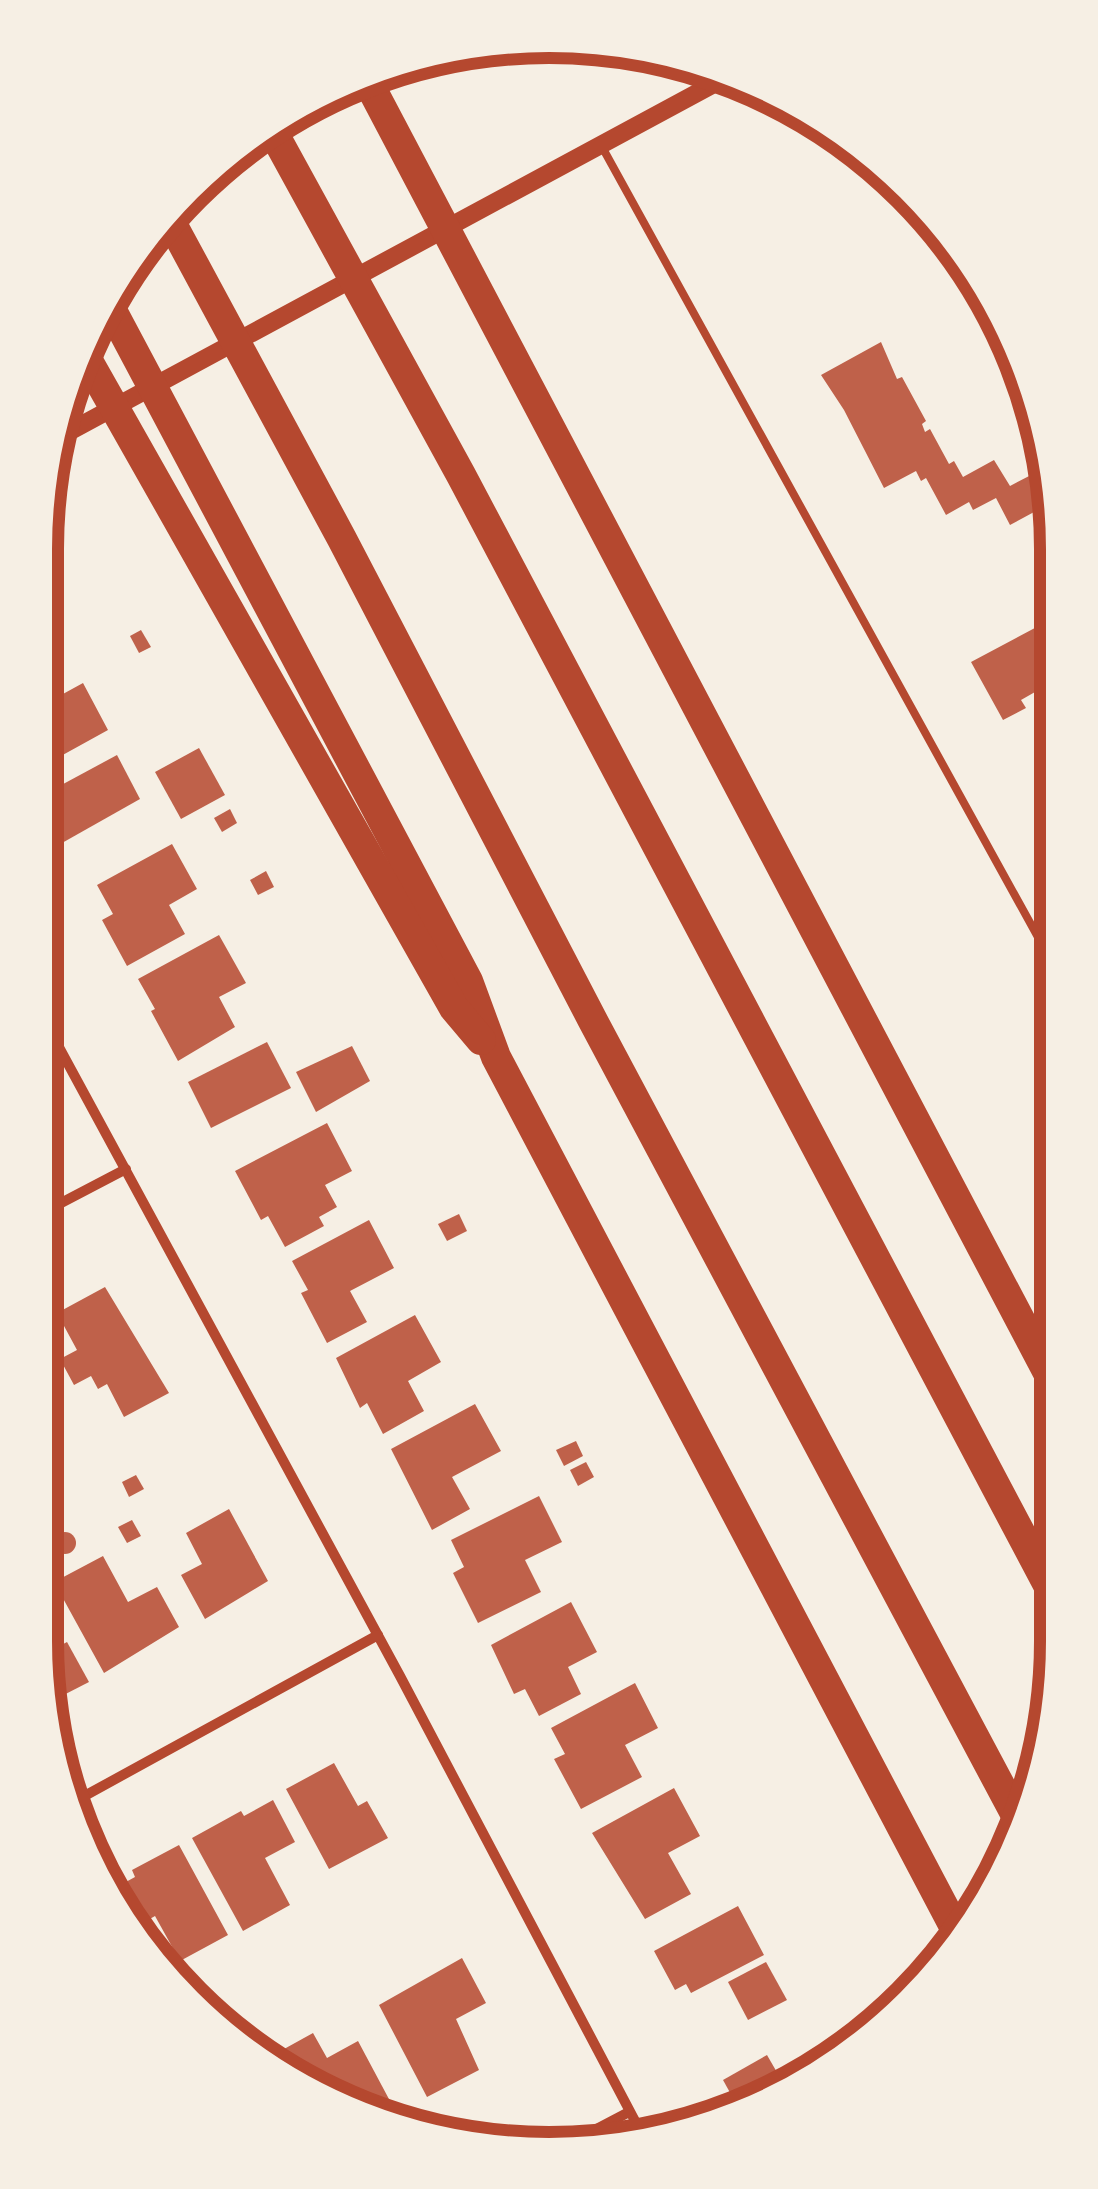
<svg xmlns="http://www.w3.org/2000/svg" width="1098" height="2189" font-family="Cabin,sans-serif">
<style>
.building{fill:#bf614a}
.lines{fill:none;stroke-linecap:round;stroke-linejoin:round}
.service{stroke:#b5482f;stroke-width:8}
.minor{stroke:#b5482f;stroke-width:10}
.tertiary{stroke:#b5482f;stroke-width:18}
.motorway{stroke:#b5482f;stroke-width:30}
.rim{fill:none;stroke:#b5482f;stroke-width:12}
</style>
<rect width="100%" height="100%" fill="#f6efe4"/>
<!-- building -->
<g class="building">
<path d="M881,342L897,379L902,377L926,421L922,424L925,432L930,429L949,464L954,461L963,477L994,460L1010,486L1033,474L1038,482L1051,475L1054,506L1050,509L1047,505L1010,525L996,498L973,510L969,502L946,515L926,478L921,481L916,471L884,488L844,410L821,375Z"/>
<path d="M1048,621L1049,624L1054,621V691L1039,700L1035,692L1021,700L1026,708L1003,720L971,662Z"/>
<path d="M141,630L151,647L139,653L130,636Z"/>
<path d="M83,683L108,730L41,767V689L45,687L52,700Z"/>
<path d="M199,748L225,795L181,819L155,772Z"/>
<path d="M117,755L140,799L62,843L41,804V796Z"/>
<path d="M230,809L237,823L222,832L214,818Z"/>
<path d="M172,844L197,889L169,905L185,934L127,966L102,920L113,914L97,885Z"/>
<path d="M266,871L274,887L258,895L250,880Z"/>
<path d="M219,935L246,983L219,997L235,1027L178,1061L151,1011L155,1009L138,979Z"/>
<path d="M267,1042L291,1088L211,1128L188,1082Z"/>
<path d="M352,1046L370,1081L316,1112L296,1072Z"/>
<path d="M327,1123L352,1171L325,1185L337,1207L319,1217L324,1226L285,1247L268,1216L261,1220L235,1171Z"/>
<path d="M459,1214L467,1231L447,1241L438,1224Z"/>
<path d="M369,1220L394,1268L350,1291L367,1322L327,1343L301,1293L308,1290L292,1261Z"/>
<path d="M105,1287L169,1393L124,1417L107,1384L98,1389L91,1376L74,1385L60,1359L77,1350L57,1313Z"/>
<path d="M415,1315L441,1362L408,1381L424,1411L383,1434L367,1403L360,1408L336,1358Z"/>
<path d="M475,1404L501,1451L452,1477L470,1509L432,1530L391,1449Z"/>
<path d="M576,1441L583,1456L564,1466L556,1450Z"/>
<path d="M586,1462L594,1477L578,1486L570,1470Z"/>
<path d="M136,1475L144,1489L129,1497L122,1482Z"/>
<path d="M539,1496L562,1542L525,1560L541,1592L478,1623L453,1573L464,1567L451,1540Z"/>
<path d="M229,1509L268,1581L205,1619L181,1575L202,1564L186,1533Z"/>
<path d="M132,1520L141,1536L127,1543L118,1527Z"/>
<circle cx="65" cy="1543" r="11"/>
<path d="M103,1556L128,1602L157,1587L179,1627L104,1673L54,1582Z"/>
<path d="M571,1602L597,1652L568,1667L581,1694L539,1716L525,1689L514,1694L491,1645Z"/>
<path d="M67,1642L89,1682L50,1702L43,1655Z"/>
<path d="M635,1683L658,1728L625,1745L642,1777L581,1809L554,1759L565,1754L551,1728Z"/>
<path d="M334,1763L358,1806L367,1801L388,1838L329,1869L286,1789Z"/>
<path d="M674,1788L700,1836L668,1853L691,1894L645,1919L592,1833Z"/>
<path d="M273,1800L295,1842L265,1858L290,1905L243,1931L192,1838L241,1811L244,1816Z"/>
<path d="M179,1845L228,1935L180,1961L155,1916L134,1928L113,1889L135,1877L132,1870Z"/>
<path d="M738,1906L764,1955L691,1993L686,1984L675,1990L654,1951Z"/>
<path d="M462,1958L486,2003L456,2019L479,2070L427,2097L379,2005Z"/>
<path d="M766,1962L787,2000L748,2020L728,1982Z"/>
<path d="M313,2033L327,2058L358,2041L390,2101L376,2109L269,2064L266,2059Z"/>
<path d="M767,2055L786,2088L775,2096L738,2107L723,2080Z"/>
</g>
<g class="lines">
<!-- service -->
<path class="service" d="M601,145L1055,968"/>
<!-- minor -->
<g class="minor">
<path d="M41,1014L400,1676L643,2136"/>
<path d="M40,1214L126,1169"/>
<path d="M68,1805L378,1635"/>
<path d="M570,2143L629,2112"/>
</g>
<!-- tertiary -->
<path class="tertiary" d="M63,435L723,79"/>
<!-- motorway -->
<g class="motorway">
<path d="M366,78L1056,1388"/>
<path d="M273,132L461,475L1057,1602"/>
<path d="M171,222L342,539L592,1019L1018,1819"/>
<path d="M108,303L468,981L496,1057L957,1932"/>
<path d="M84,354L454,1008L481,1040"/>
</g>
</g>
<!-- crop -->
<path d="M0 0H1098V2189H0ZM549 58H549A491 491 0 0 1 1040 549V1641A491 491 0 0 1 549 2132H549A491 491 0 0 1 58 1641V549A491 491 0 0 1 549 58Z" fill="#f6efe4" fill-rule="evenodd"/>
<path class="rim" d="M549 58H549A491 491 0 0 1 1040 549V1641A491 491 0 0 1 549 2132H549A491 491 0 0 1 58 1641V549A491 491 0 0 1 549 58Z"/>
</svg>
